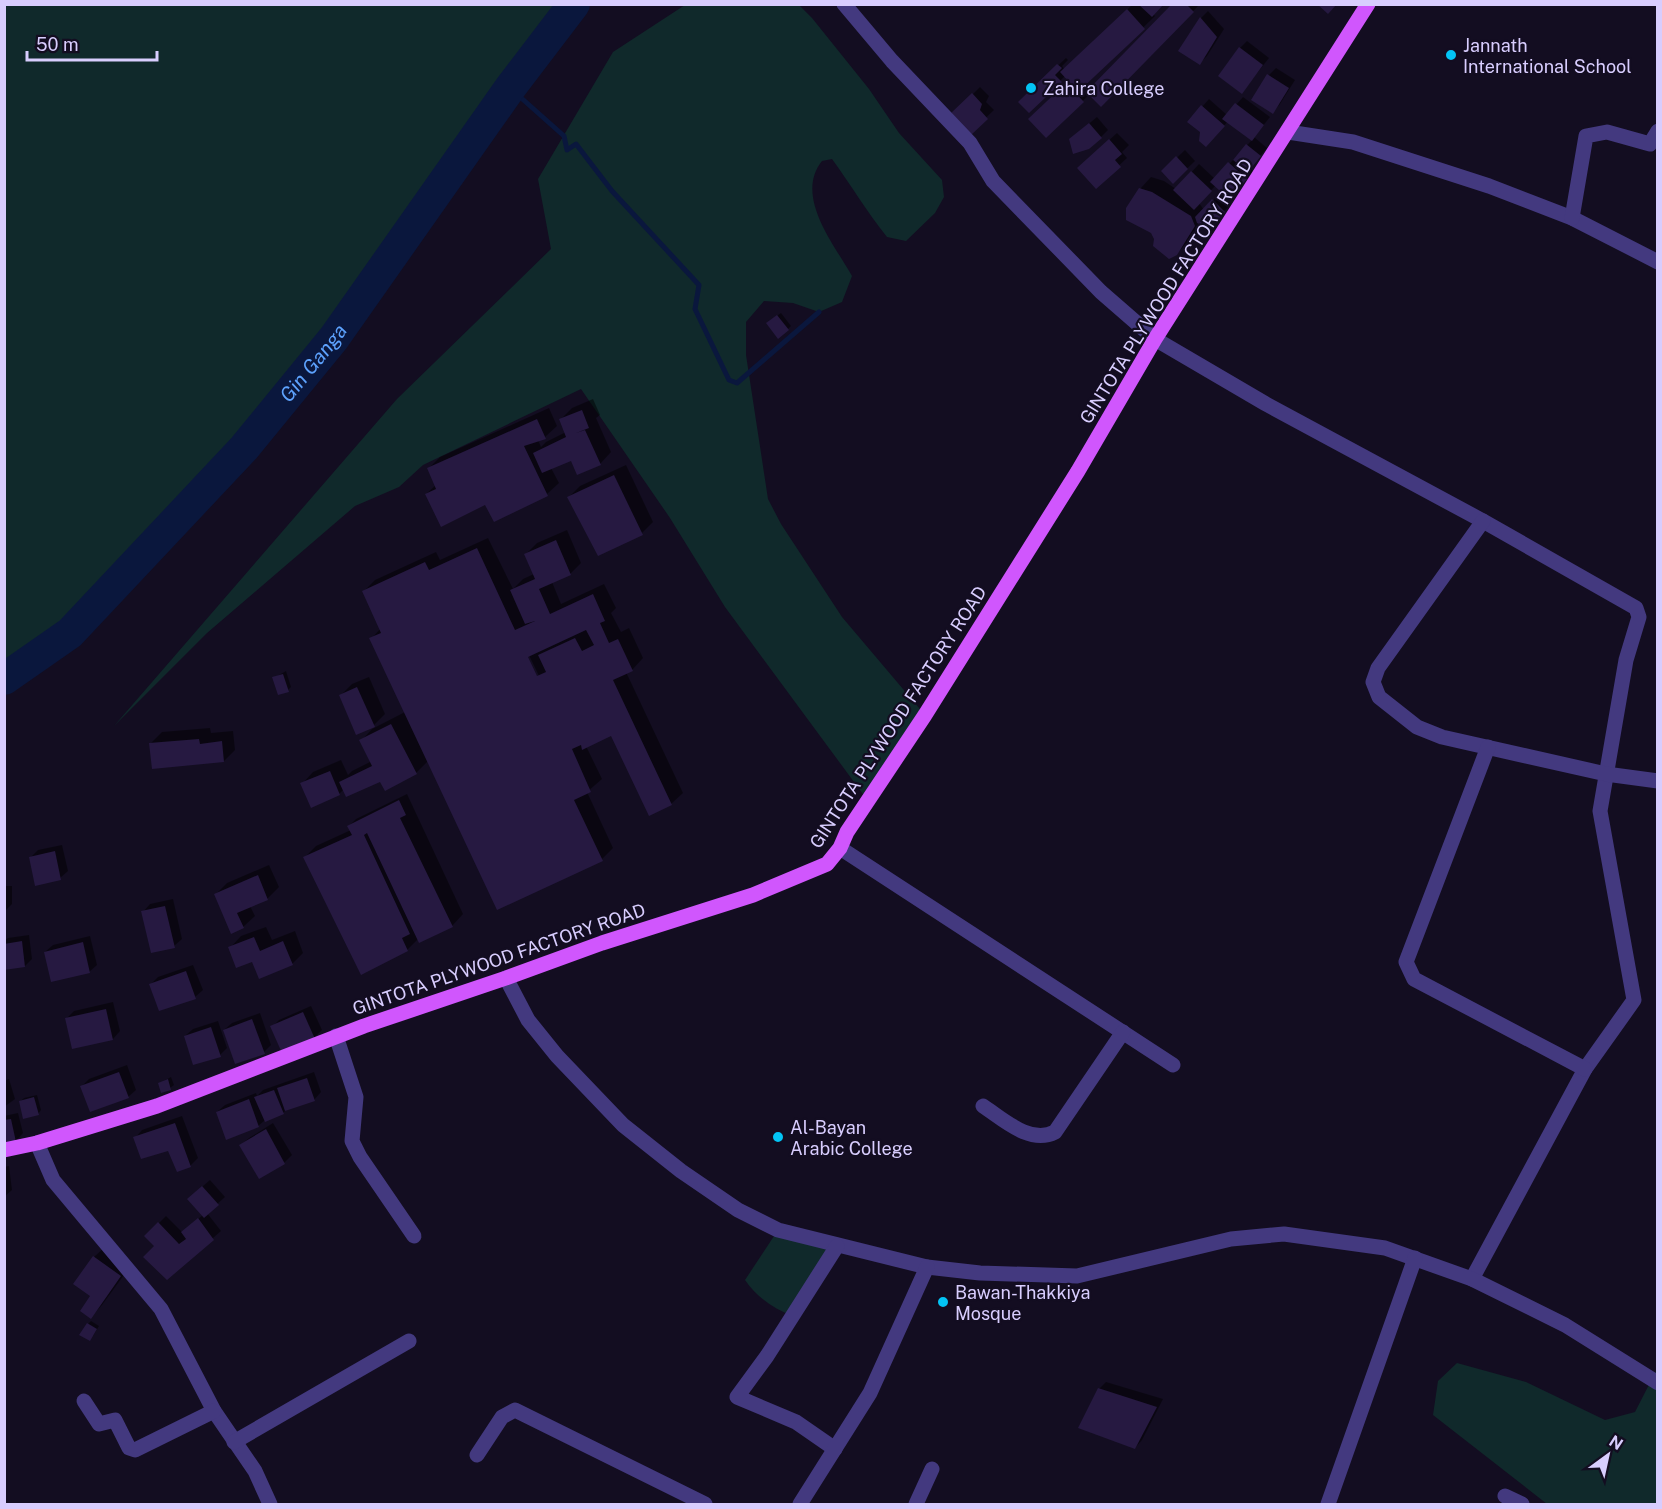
<svg xmlns="http://www.w3.org/2000/svg" width="1662" height="1509" font-family="'Public Sans',sans-serif">
<style>
.green{fill:#10292b}
.shadow{fill:#0007;fill-rule:evenodd}
.lines{fill:none;stroke-linecap:round;stroke-linejoin:round}
.stream{stroke:#0a173d;stroke-width:5}
.river{stroke:#0a173d;stroke-width:32}
.building{fill:#261941;fill-rule:evenodd}
.minor{stroke:#43397f;stroke-width:15}
.primary{stroke:#d056fd;stroke-width:15}
.poi-dot{fill:#03c4f5;stroke:#130d21;stroke-width:2}
.labels{text-anchor:middle;dominant-baseline:central;stroke-width:4.5;stroke-linejoin:round;paint-order:stroke}
.poi-label{font-size:18px;fill:#d8cdfe;stroke:#130d21;text-anchor:start}
.street-label{font-size:18px;fill:#d8cdfe;stroke:#130d21}
.water-label{font-size:20px;font-style:italic;fill:#5da2fd;stroke:#130d21}
</style>
<rect width="100%" height="100%" fill="#130d21"/>
<!-- green -->
<g class="green">
<path d="M5,4L574,5L510,88L334,338L244,448L70,633L5,679Z"/>
<path d="M685,5H799L812,18L869,89L899,133L942,180L944,197L935,213L906,241L887,237C867,212 851,185 832,159L822,161C794,196 834,244 852,276L842,302L819,312L793,303L764,301L746,322V355L768,499L781,524L842,617L925,715L868,801L725,607L670,518L581,389L423,465L399,487L355,506L207,633L114,726L397,399L551,249L538,179L613,52Z"/>
<path d="M778,1230L837,1246L793,1316C773,1309 757,1297 745,1280Z"/>
<path d="M1457,1363L1526,1382L1605,1420L1635,1412L1657,1369V1504H1547L1433,1415L1438,1381Z"/>
</g>
<!-- shadow -->
<g class="shadow">
<path d="M1133,4H1162L1153,14L1155,16L1087,82L1092,88L1174,4H1200L1101,105L1090,94L1046,135L1041,107L1070,80L1065,76L1029,111L1020,102L1066,58L1068,60L1062,66L1065,70Z"/>
<path d="M1208,11L1224,29L1207,56L1200,63L1180,51L1201,18Z"/>
<path d="M1247,41L1269,58L1242,92L1240,48Z"/>
<path d="M1276,68L1295,80L1280,104L1273,112L1269,75Z"/>
<path d="M980,87L989,96L986,102L994,110L971,132L953,114Z"/>
<path d="M1243,97L1270,117L1254,137L1267,148L1250,168L1253,171L1237,190L1216,185L1199,203L1204,210L1220,193L1231,204L1209,227L1200,223L1188,242L1176,254L1155,239L1140,189L1151,177L1164,181L1176,189L1199,164L1215,179L1252,140L1228,121L1214,138L1202,107L1209,99L1227,115Z"/>
<path d="M1097,117L1108,130L1101,137L1079,132Z"/>
<path d="M1117,133L1129,145L1122,152L1127,158L1096,187L1086,161Z"/>
<path d="M1185,150L1195,161L1173,182L1163,171Z"/>
<path d="M781,313L791,326L788,329L771,320Z"/>
<path d="M593,399L600,415L596,418L611,452L600,464L571,459L551,468L559,483L547,494L494,520L486,503L426,494L436,485L429,468L440,457L549,408L557,426L545,437L538,440L541,447L546,442L566,432L561,419L572,408Z"/>
<path d="M626,465L653,522L642,533L569,497L580,486Z"/>
<path d="M567,530L581,563L570,574L552,582L561,604L604,584L616,608L611,613L621,632L629,628L643,658L632,670L626,672L683,793L671,804L612,734L586,746L602,779L587,792L613,848L602,859L428,761L416,773L344,789L339,794L311,806L302,784L313,772L341,760L348,775L352,771L372,761L361,741L372,729L405,712L371,639L381,628L364,591L375,580L436,552L440,560L488,538L513,589L523,579L534,574L525,555L537,543ZM526,649L539,676L536,678L523,650Z"/>
<path d="M286,671L291,687L288,690L274,678Z"/>
<path d="M369,677L385,714L374,725L340,696L352,684Z"/>
<path d="M210,728L211,733L233,731L235,750L224,761L150,744L162,732Z"/>
<path d="M407,794L463,914L452,926L419,938L407,950L305,857L316,846L351,830L349,826L356,819Z"/>
<path d="M62,845L68,871L60,878L30,858L38,850Z"/>
<path d="M269,865L279,887L267,899L250,906L255,916L243,927L216,894L227,883Z"/>
<path d="M4,886H12V904L4,912Z"/>
<path d="M173,899L182,939L174,946L143,912L150,904Z"/>
<path d="M266,927L272,940L295,931L303,953L292,964L253,960L230,948L241,936Z"/>
<path d="M29,935L32,959L25,966L4,969V941L8,938Z"/>
<path d="M90,936L97,965L89,972L45,952L53,945Z"/>
<path d="M193,965L203,990L195,997L151,984L158,977Z"/>
<path d="M113,1002L120,1031L113,1039L67,1018L74,1011Z"/>
<path d="M311,1006L322,1030L314,1038L272,1027L279,1020Z"/>
<path d="M260,1013L271,1045L264,1052L224,1030L232,1023Z"/>
<path d="M218,1021L227,1048L220,1055L185,1036L193,1029Z"/>
<path d="M127,1065L136,1090L128,1097L82,1086L89,1079Z"/>
<path d="M314,1072L321,1092L314,1100L287,1109L283,1113L264,1121L258,1126L217,1112L225,1105L256,1093L257,1096L263,1090Z"/>
<path d="M171,1077L174,1085L170,1088L160,1083Z"/>
<path d="M9,1079L15,1099L4,1107V1081Z"/>
<path d="M37,1095L41,1110L38,1114L21,1101L24,1098Z"/>
<path d="M18,1113L23,1133L16,1141L4,1143V1116Z"/>
<path d="M182,1116L198,1158L190,1166L169,1149L135,1138L142,1130Z"/>
<path d="M273,1123L292,1155L285,1162L260,1177L241,1145L249,1138Z"/>
<path d="M9,1166L12,1190L4,1197V1167Z"/>
<path d="M210,1180L225,1197L207,1213L221,1231L167,1278L156,1246L146,1236L166,1216L182,1232L203,1215L196,1192Z"/>
<path d="M106,1246L132,1264L102,1305L91,1317L94,1257Z"/>
<path d="M91,1321L99,1326L93,1336L88,1324Z"/>
<path d="M1106,1382L1163,1399L1142,1440L1135,1448L1099,1389Z"/>
</g>
<g class="lines">
<!-- stream -->
<path class="stream" d="M510,88L564,136L567,150L576,144L612,191L699,285L695,309L729,380L737,383L819,312"/>
<!-- river -->
<path class="river" id="s1" d="M4,679L70,633L244,448L334,338L510,88L574,4"/>
</g>
<!-- building -->
<g class="building">
<path d="M1138,4H1164L1152,17Z"/>
<path d="M1172,4H1186L1194,12L1101,107L1086,92Z"/>
<path d="M1317,4H1337L1328,14Z"/>
<path d="M1127,9L1145,29L1078,92L1060,72Z"/>
<path d="M1200,17L1217,37L1200,65L1178,51Z"/>
<path d="M1239,47L1263,65L1242,94L1218,76Z"/>
<path d="M1057,64L1062,68L1055,75L1062,82L1029,113L1018,102Z"/>
<path d="M1267,74L1289,88L1273,114L1251,100Z"/>
<path d="M1066,83L1084,102L1046,138L1028,119Z"/>
<path d="M972,93L982,104L980,110L988,119L971,135L950,114Z"/>
<path d="M1235,103L1264,125L1252,141L1222,119Z"/>
<path d="M1201,105L1225,126L1206,147L1199,141L1200,132L1187,122Z"/>
<path d="M1089,123L1102,138L1089,149L1073,154L1069,139Z"/>
<path d="M1109,139L1122,154L1115,160L1121,167L1096,189L1077,168Z"/>
<path d="M1246,144L1261,156L1248,172L1233,160Z"/>
<path d="M1176,156L1188,169L1173,184L1161,171Z"/>
<path d="M1228,162L1247,179L1229,199L1210,182Z"/>
<path d="M1191,171L1212,191L1194,210L1173,190Z"/>
<path d="M1139,188L1152,192L1191,216L1195,226L1177,255L1169,259L1153,246L1154,239L1151,233L1126,220V208Z"/>
<path d="M1212,199L1225,212L1209,229L1197,223L1195,217Z"/>
<path d="M777,315L789,330L778,339L766,323Z"/>
<path d="M582,410L589,428L576,433L585,430L601,465L577,475L571,461L542,473L533,453L566,437L559,419Z"/>
<path d="M537,419L546,439L524,446L548,496L494,522L485,505L441,527L425,494L436,489L427,468Z"/>
<path d="M614,475L643,535L598,556L567,497Z"/>
<path d="M556,540L571,575L539,589L550,614L593,594L605,621L600,623L609,643L618,639L633,671L613,680L672,805L649,816L611,736L582,750L581,745L572,749L591,792L574,800L603,861L497,910L369,638L381,633L362,591L425,562L429,570L477,548L515,630L535,621L525,624L510,590L535,579L524,554ZM586,630L594,645L582,651L575,638L538,655L546,672L537,676L528,657Z"/>
<path d="M283,674L289,692L278,695L272,677Z"/>
<path d="M357,687L375,727L356,735L339,695Z"/>
<path d="M391,724L417,774L385,791L380,782L346,797L339,782L372,766L359,740Z"/>
<path d="M199,739L200,744L222,741L224,762L152,769L149,743Z"/>
<path d="M330,771L340,795L311,808L300,783Z"/>
<path d="M399,800L406,815L400,818L453,927L419,943L367,833L364,835L410,934L402,938L408,951L361,975L303,857L352,835L347,826Z"/>
<path d="M55,851L61,880L35,886L29,857Z"/>
<path d="M258,875L268,900L237,913L244,928L231,934L214,894Z"/>
<path d="M165,906L175,948L151,953L141,911Z"/>
<path d="M254,937L260,951L283,941L293,965L259,979L252,962L236,968L228,947Z"/>
<path d="M22,941L25,967L4,970V944Z"/>
<path d="M83,942L90,973L51,982L44,952Z"/>
<path d="M186,971L196,999L159,1011L149,984Z"/>
<path d="M106,1009L113,1040L72,1049L65,1018Z"/>
<path d="M303,1012L315,1039L282,1053L270,1026Z"/>
<path d="M252,1019L265,1054L235,1064L223,1030Z"/>
<path d="M211,1027L221,1057L193,1065L184,1036Z"/>
<path d="M119,1072L129,1098L90,1112L80,1086Z"/>
<path d="M307,1078L315,1101L285,1111L277,1088Z"/>
<path d="M168,1079L171,1090L161,1093L158,1083Z"/>
<path d="M274,1090L284,1114L265,1122L254,1097Z"/>
<path d="M34,1097L39,1115L23,1119L19,1101Z"/>
<path d="M249,1099L259,1127L226,1140L216,1112Z"/>
<path d="M11,1119L16,1142L4,1145V1120Z"/>
<path d="M175,1123L191,1167L177,1172L168,1151L141,1159L133,1137Z"/>
<path d="M266,1129L285,1164L259,1179L239,1145Z"/>
<path d="M202,1186L219,1205L204,1218L187,1199Z"/>
<path d="M198,1218L214,1240L167,1280L143,1257L154,1246L144,1236L158,1222L179,1244L186,1239L181,1232Z"/>
<path d="M93,1256L121,1276L91,1319L80,1311L90,1296L73,1284Z"/>
<path d="M87,1323L97,1329L90,1341L79,1335Z"/>
<path d="M1098,1388L1157,1407L1135,1449L1078,1428Z"/>
</g>
<g class="lines">
<!-- minor -->
<g class="minor">
<path d="M844,4L892,61L970,143L993,181L1101,292L1155,339L1266,404L1483,521L1636,608L1639,617L1626,660L1600,811L1634,1000L1585,1069L1472,1279"/>
<path d="M1288,132L1353,142L1489,186L1572,218L1658,262"/>
<path d="M1572,218L1586,136L1607,132L1650,144L1658,131"/>
<path d="M1483,521L1378,668L1373,682L1379,697L1417,727L1442,737L1606,774L1658,781"/>
<path d="M1488,747L1406,962L1414,979L1585,1069"/>
<path d="M840,848L1173,1065"/>
<path d="M506,978L528,1020L557,1056L623,1125L681,1171L738,1210L778,1230L927,1267L980,1273L1077,1276L1231,1239L1284,1234L1385,1248L1472,1279L1565,1325L1658,1383"/>
<path d="M336,1036L356,1097L352,1141L360,1157L414,1236"/>
<path d="M983,1106C1003,1119 1030,1145 1055,1132L1123,1032"/>
<path d="M37,1143L53,1180L161,1309L214,1411L255,1471L270,1504"/>
<path d="M84,1401L99,1424L115,1420L129,1448L135,1450L214,1411"/>
<path d="M234,1442L409,1341"/>
<path d="M835,1449L796,1422L737,1397L767,1356L837,1246"/>
<path d="M477,1455L502,1417L515,1410L705,1504"/>
<path d="M1505,1496L1522,1504"/>
<path d="M800,1504L870,1393L927,1267"/>
<path d="M916,1504L932,1469"/>
<path d="M1328,1504L1415,1258"/>
</g>
<!-- primary -->
<path class="primary" d="M4,1150L37,1143L157,1106L364,1026L506,978L602,943L753,895L827,864L840,848L847,832L925,715L1078,471L1155,339L1368,4"/>
</g>
<!-- markers -->
<g class="poi-dot">
<circle cx="1451" cy="55" r="6"/>
<circle cx="1031" cy="88" r="6"/>
<circle cx="778" cy="1137" r="6"/>
<circle cx="943" cy="1302" r="6"/>
</g>
<g class="labels">
<!-- poi labels -->
<g class="poi-label">
<text x="1463" y="45">Jannath<tspan x="1463" dy="21">International School</tspan></text>
<text x="1043" y="88">Zahira College</text>
<text x="790" y="1127">Al-Bayan<tspan x="790" dy="21">Arabic College</tspan></text>
<text x="955" y="1292">Bawan-Thakkiya<tspan x="955" dy="21">Mosque</tspan></text>
</g>
<!-- street labels -->
<g class="street-label">
<text transform="translate(1166 291) rotate(-58)">GINTOTA PLYWOOD FACTORY ROAD</text>
<text transform="translate(898 717) rotate(-57)">GINTOTA PLYWOOD FACTORY ROAD</text>
<text transform="translate(499 959) rotate(-19)">GINTOTA PLYWOOD FACTORY ROAD</text>
</g>
<!-- water labels -->
<g class="water-label">
<text stroke="none"><textPath href="#s1" startOffset="444">Gin Ganga</textPath></text>
</g>
</g>
<!-- border -->
<rect width="1662" height="1509" fill="none" stroke="#d8cdfe" stroke-width="12"/>
<!-- north arrow -->
<g transform="translate(1608 1455) rotate(33)" stroke="#130d21" stroke-width="4.5" paint-order="stroke">
<path d="M0-4.5L10 22L0 15L-10 22Z" fill="#d8cdfe"/>
<text y="-9" font-size="16" font-weight="bold" text-anchor="middle" fill="#d8cdfe">N</text>
</g>
<!-- scale -->
<path d="M27 51v9h130v-9" fill="none" stroke="#d8cdfe" stroke-width="3"/>
<text x="36" y="51" font-size="18" fill="#d8cdfe" stroke="#130d21" stroke-width="4.5" paint-order="stroke">50 m</text>
</svg>
